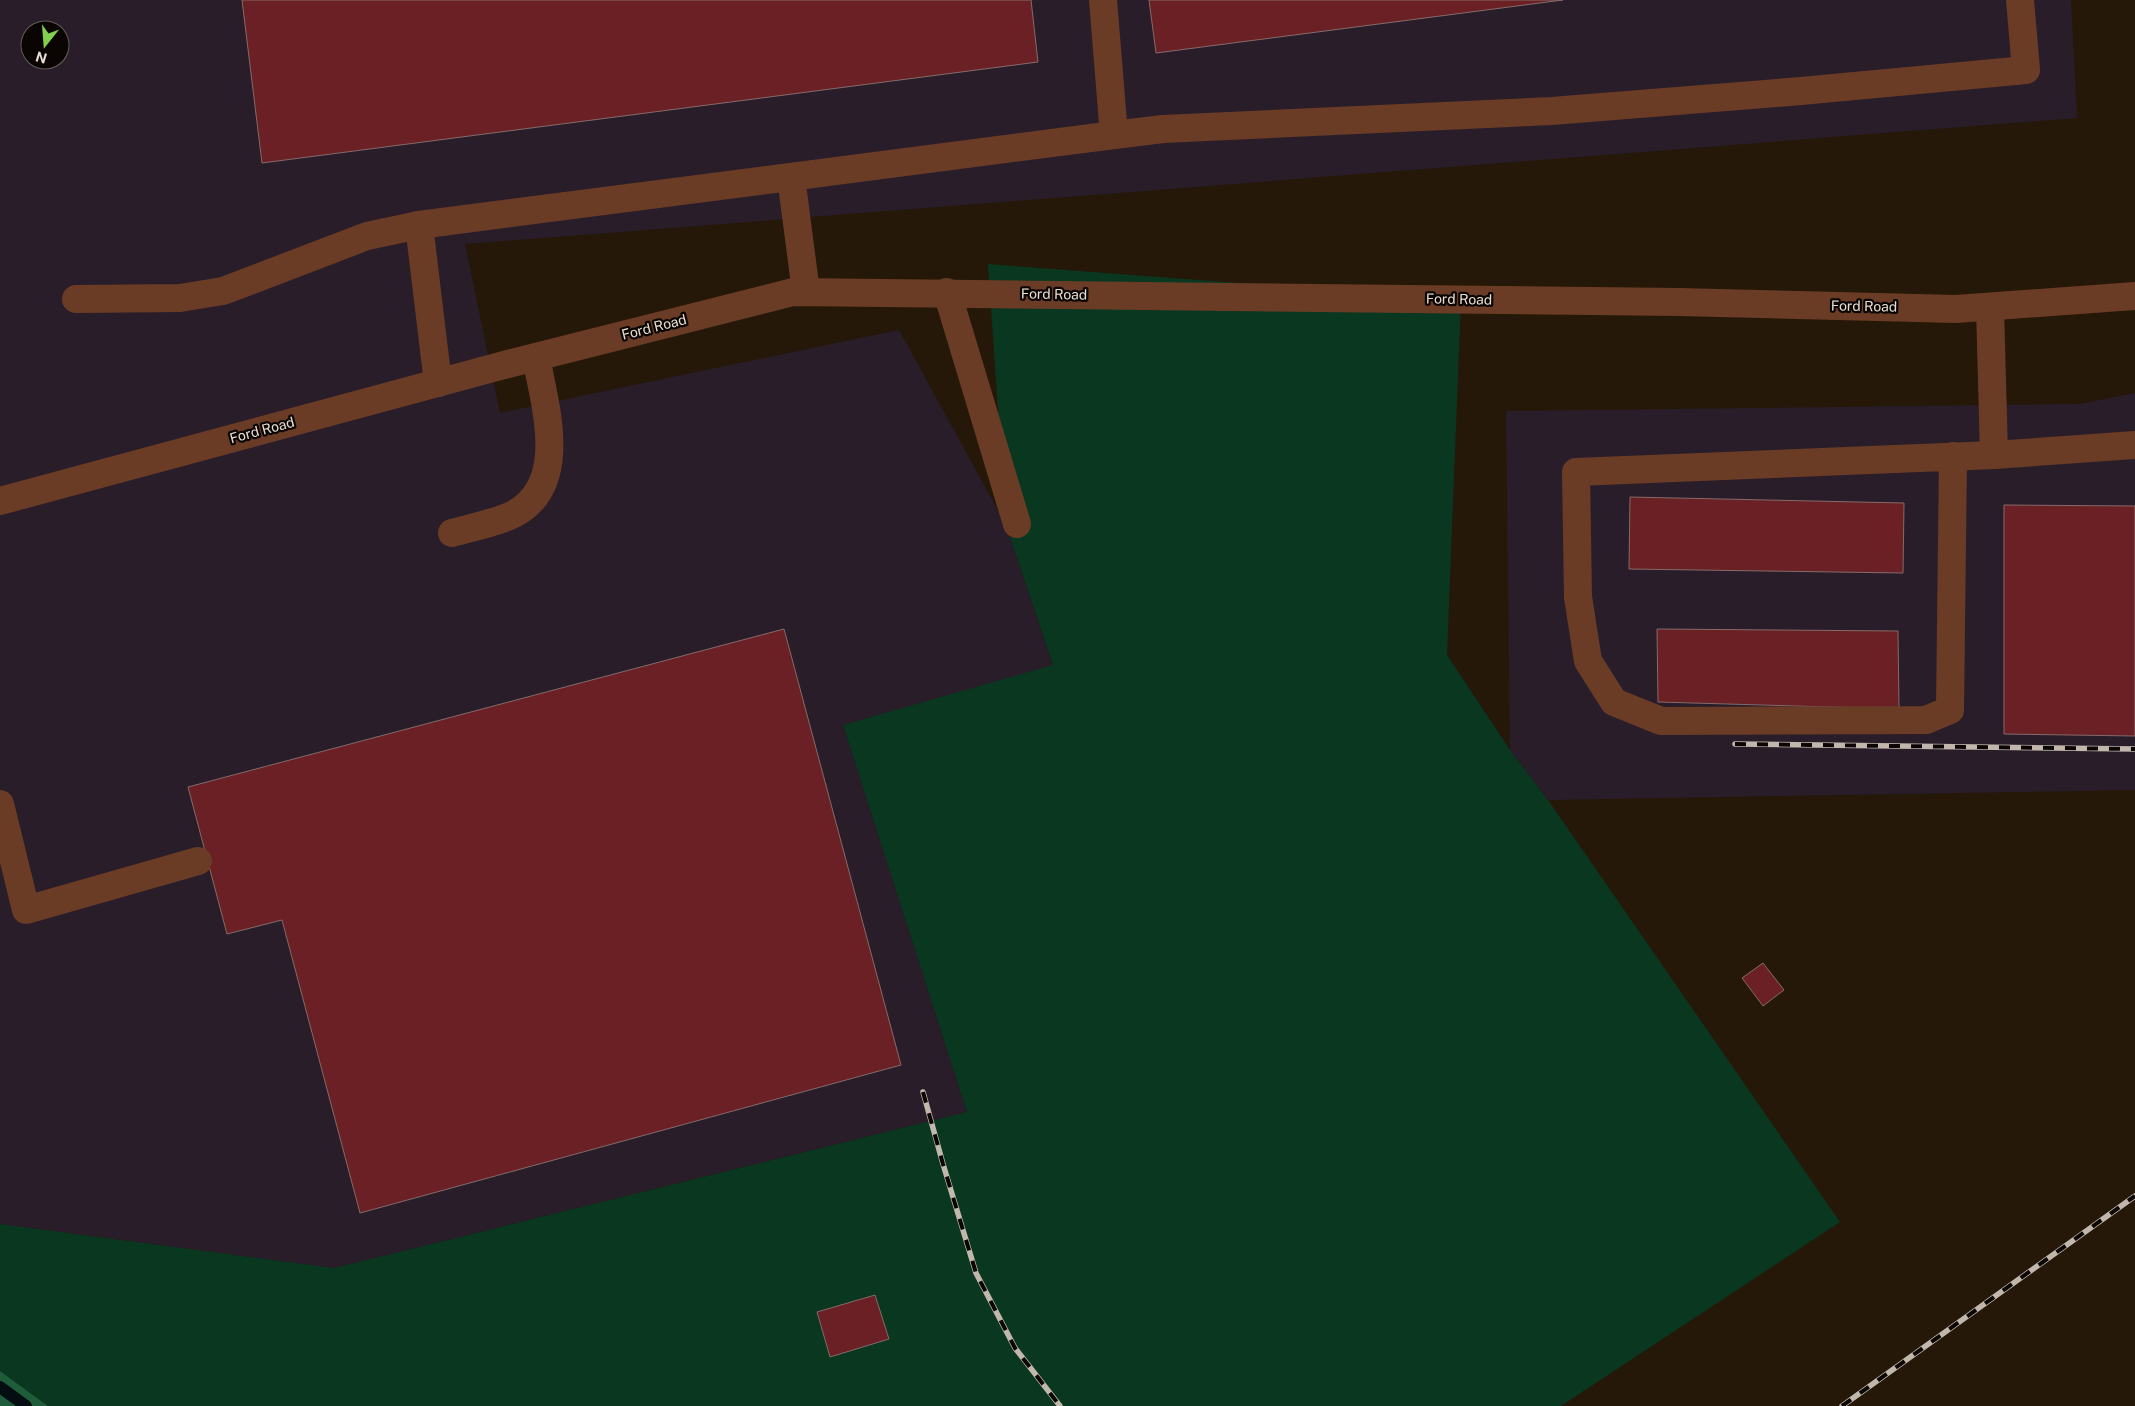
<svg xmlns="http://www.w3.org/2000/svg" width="2135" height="1406" font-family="'Public Sans',sans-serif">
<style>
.industrial{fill:#2a1d2a;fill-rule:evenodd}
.green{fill:#0a3720}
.forest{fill:#1e5c3a}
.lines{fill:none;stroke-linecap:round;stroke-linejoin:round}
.stream{stroke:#030d12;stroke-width:12}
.building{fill:#6a2024;stroke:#856b6a}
.minor{stroke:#6b3c25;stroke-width:28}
.rail-casing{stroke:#c1b7ac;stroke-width:5.5}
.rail{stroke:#0a0502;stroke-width:4;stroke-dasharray:11;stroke-linecap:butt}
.labels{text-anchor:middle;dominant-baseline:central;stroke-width:4.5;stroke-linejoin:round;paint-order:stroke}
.street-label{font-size:14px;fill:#e7ded4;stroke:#0a0502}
</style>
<rect width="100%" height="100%" fill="#251808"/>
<!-- industrial -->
<g class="industrial">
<path d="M0,0H2071L2077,118L465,244L500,413L899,330L1006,525L1053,666L843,725L967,1112L334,1268L0,1224ZM30,30H60V60H30Z"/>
<path d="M2135,393V790L1548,800L1510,750L1506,411L2080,404Z"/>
</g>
<!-- green -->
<path class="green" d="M988,264L1461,300L1447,655L1510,750L1548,800L1840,1222L1561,1406H48L0,1371V1224L334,1268L967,1112L843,725L1053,665L1006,525Z"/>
<!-- forest -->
<path class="forest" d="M0,1371L48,1406H0Z"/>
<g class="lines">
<!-- stream -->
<path class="stream" d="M0,1387L26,1406"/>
</g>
<!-- building -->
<g class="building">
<path d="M242,0H1031L1038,62L262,163Z"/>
<path d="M1149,0H1563L1156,53Z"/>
<path d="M1630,497L1904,503L1903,573L1629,569Z"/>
<path d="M2004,505L2135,506V736L2004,734Z"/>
<path d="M784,629L901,1065L360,1213L282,920L227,934L188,787Z"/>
<path d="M1657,629L1898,631L1899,709L1658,702Z"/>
<path d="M1763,963L1784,990L1763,1006L1742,978Z"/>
<path d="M875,1295L889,1339L830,1357L817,1312Z"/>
</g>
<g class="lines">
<!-- minor -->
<g class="minor">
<path d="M1103,0L1114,135"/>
<path d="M791,177L806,292"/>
<path d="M419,225L438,383"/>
<path d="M947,292L1017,524"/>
<path d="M76,299L180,298L223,291L367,236L419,225L1114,135L1163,129L1552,111L1801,91L2026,70L2020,0"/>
<path d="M1990,307L1994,455L2135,445"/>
<path d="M1953,456L1950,710L1926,720L1661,721L1614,702L1588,661L1578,597L1576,472L1994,455"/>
<path d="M0,501L504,365L793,292L1679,302L1956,309L2135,296"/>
<path d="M452,533C469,528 499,522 514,514C570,484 545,406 536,357"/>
<path d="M0,804L26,910L198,861"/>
</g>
<!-- rail casing -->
<g class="rail-casing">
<g id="rail">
<path d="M1735,744L2135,749"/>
<path d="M923,1092L943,1164L976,1273L1015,1348L1060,1406"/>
<path d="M1842,1406L2135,1196"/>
</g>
</g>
<!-- rail -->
<use href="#rail" class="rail"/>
</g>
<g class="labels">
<!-- street labels -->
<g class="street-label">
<text transform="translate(1054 294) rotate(1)">Ford Road</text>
<text transform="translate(1459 299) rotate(1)">Ford Road</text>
<text transform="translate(1864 306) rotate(1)">Ford Road</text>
<text transform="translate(654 327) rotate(-14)">Ford Road</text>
<text transform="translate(262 430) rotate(-15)">Ford Road</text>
</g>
</g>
<!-- north arrow -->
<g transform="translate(45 45) rotate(197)"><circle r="24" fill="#0a0502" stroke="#625c56"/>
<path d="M0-4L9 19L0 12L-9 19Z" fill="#83d04e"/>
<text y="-8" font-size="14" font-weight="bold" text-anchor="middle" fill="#e7ded4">N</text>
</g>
</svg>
